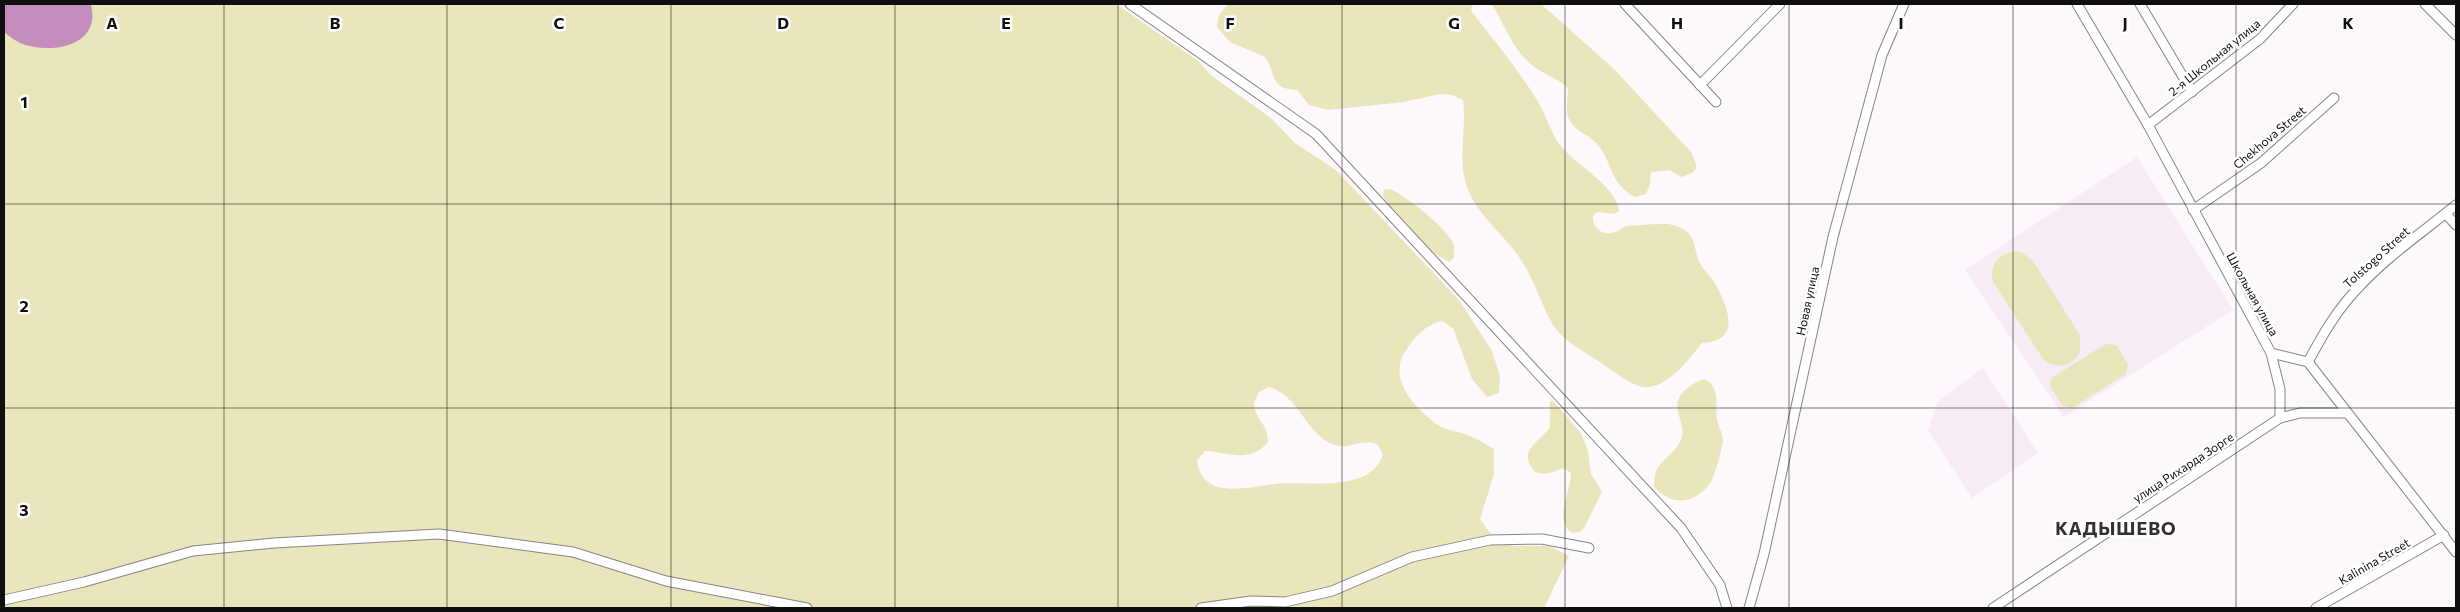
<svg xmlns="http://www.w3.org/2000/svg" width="2460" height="612" font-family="Commissioner,sans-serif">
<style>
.built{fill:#f7ecf5}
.green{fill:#e9e6bb;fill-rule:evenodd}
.water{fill:#c58dbd}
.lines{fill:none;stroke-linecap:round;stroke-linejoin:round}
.minor-casing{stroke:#878386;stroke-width:11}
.minor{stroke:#fff;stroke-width:9}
.grid{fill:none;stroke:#100f10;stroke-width:1;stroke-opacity:0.55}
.labels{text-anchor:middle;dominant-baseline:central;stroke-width:5;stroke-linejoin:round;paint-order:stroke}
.street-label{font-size:12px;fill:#100f10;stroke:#fff}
.district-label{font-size:18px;font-weight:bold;letter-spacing:1px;fill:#333032;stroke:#fff}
.grid-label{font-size:16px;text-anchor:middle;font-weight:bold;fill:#100f10;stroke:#fff;stroke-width:5;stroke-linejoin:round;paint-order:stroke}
</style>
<rect width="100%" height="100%" fill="#fcf8fc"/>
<!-- built -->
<g class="built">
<path d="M2137,157L2233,310L2064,417L1965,270Z"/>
<path d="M1983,368L2038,453L1972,498L1928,431L1937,402Z"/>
</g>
<!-- green -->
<g class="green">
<path d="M91,4H1116L1197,60L1212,76L1271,118L1295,143L1336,170L1459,300L1492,351L1500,376L1499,393L1487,397L1472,379L1453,328L1442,321C1425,325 1414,337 1405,352C1387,379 1416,410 1438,425C1448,431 1463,432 1474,438C1481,441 1488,446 1494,449V474L1480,519L1496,541L1513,546H1549L1569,556L1544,608H4V32L20,43L93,13ZM1269,387C1297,395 1304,428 1328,442C1348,453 1358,438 1377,444L1383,454C1372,492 1312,482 1283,483C1255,485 1202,504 1197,460L1205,451C1227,452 1250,464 1268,442C1268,423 1255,420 1254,403L1259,392Z"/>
<path d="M1228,4H1473L1471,11C1494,40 1517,68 1537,100C1546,114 1550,131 1559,144C1576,166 1615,184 1619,211L1615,214L1597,212L1593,216C1592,227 1601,235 1612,233C1617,232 1622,228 1626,226C1631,225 1637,226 1642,225C1659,224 1671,221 1686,231C1697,239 1694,255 1701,265C1704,271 1710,275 1713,280C1727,304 1744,341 1702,343C1689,359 1664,394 1639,386C1624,381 1611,369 1597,360C1580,349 1565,342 1553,325C1542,307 1535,282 1523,263C1507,236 1478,218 1467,187C1457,158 1467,130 1463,100L1452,95L1440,94L1404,102L1328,110L1309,105L1297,90C1269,89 1277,74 1265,57L1230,42L1217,27L1219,15Z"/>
<path d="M1489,4H1541L1613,68L1691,152L1696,164V169L1692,173L1682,177L1669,170L1651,172L1650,184L1646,194L1635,197C1610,184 1613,164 1598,145C1590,135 1576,133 1569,119C1565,111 1568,97 1568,88C1557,77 1543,75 1532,65C1514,52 1504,24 1493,6Z"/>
<path d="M1390,189C1405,195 1450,230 1454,246C1454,249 1454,254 1454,258L1449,262L1433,253L1386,201L1383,196L1384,190Z"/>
<path d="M2015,251L2023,253L2033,261L2080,335V352C2072,367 2056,370 2043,359L1993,282C1989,266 1998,253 2015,251Z"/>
<path d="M2106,344L2116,345L2128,364L2126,374L2072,408L2063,406L2050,387L2051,378Z"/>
<path d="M1703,379C1721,385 1715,404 1717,419C1718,426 1723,433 1723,441C1722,449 1715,475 1711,482C1695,505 1671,507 1654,486C1654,459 1669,462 1680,442C1693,421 1654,401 1703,379Z"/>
<path d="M1550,401H1553L1581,433L1588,451L1591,474L1602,492L1584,528L1580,532L1572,533C1553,520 1571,491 1571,473L1563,468C1550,473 1536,480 1529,463C1528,458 1527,456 1529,451C1534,442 1544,436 1550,427Z"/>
</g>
<!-- water -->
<path class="water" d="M4,4H91C102,47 50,55 20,43C14,40 9,36 4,32Z"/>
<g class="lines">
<!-- minor casing -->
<g class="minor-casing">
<g id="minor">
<path d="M1130,4L1316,134L1681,528L1720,585L1727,608"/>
<path d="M1625,4L1716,102"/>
<path d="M2077,4L2148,125L2271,353L2308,362L2456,552"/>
<path d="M2140,4L2192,92"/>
<path d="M2425,4L2456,35"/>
<path d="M1700,85L1780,4"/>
<path d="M2148,125L2260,39L2293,4"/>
<path d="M2193,210L2261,163L2334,98"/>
<path d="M2446,214L2456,225"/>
<path d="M2271,353L2280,389V418"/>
<path d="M2308,362C2322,336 2336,311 2357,289C2386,257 2423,232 2456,205"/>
<path d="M4,600L84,582L193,551L274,543L439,534L573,552L666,581L807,608"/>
<path d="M1201,608L1251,601L1285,602L1332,591L1412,557L1490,540L1542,539L1589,548"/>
<path d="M1749,608L1764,554L1833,237L1882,55L1904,4"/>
<path d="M1993,608L2280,418L2300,413H2347"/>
<path d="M2316,608L2444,535"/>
</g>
</g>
<!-- minor -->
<use href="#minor" class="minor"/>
</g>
<!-- grid -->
<path class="grid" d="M224,4V608M447,4V608M671,4V608M895,4V608M1118,4V608M1342,4V608M1565,4V608M1789,4V608M2013,4V608M2236,4V608M4,204H2456M4,408H2456"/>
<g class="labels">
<!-- street labels -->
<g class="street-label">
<text transform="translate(2214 57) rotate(-39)">2-я Школьная улица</text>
<text transform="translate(2269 137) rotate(-40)">Chekhova Street</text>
<text transform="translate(2376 257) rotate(-42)">Tolstogo Street</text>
<text transform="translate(2253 294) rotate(61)">Школьная улица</text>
<text transform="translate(1807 301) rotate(-78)">Новая улица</text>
<text transform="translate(2183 467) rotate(-33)">улица Рихарда Зорге</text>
<text transform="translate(2374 561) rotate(-30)">Kalinina Street</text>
</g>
<!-- district labels -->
<g class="district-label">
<text x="2116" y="528">КАДЫШЕВО</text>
</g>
</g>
<g class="grid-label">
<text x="112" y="29">A</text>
<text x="335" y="29">B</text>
<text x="559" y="29">C</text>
<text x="783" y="29">D</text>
<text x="1006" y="29">E</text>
<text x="1230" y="29">F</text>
<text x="1454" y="29">G</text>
<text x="1677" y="29">H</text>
<text x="1901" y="29">I</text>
<text x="2125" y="29">J</text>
<text x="2348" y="29">K</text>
<text x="24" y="108">1</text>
<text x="24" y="312">2</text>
<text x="24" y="516">3</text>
</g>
<!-- border -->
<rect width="2460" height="612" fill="none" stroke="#100f10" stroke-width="10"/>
</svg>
